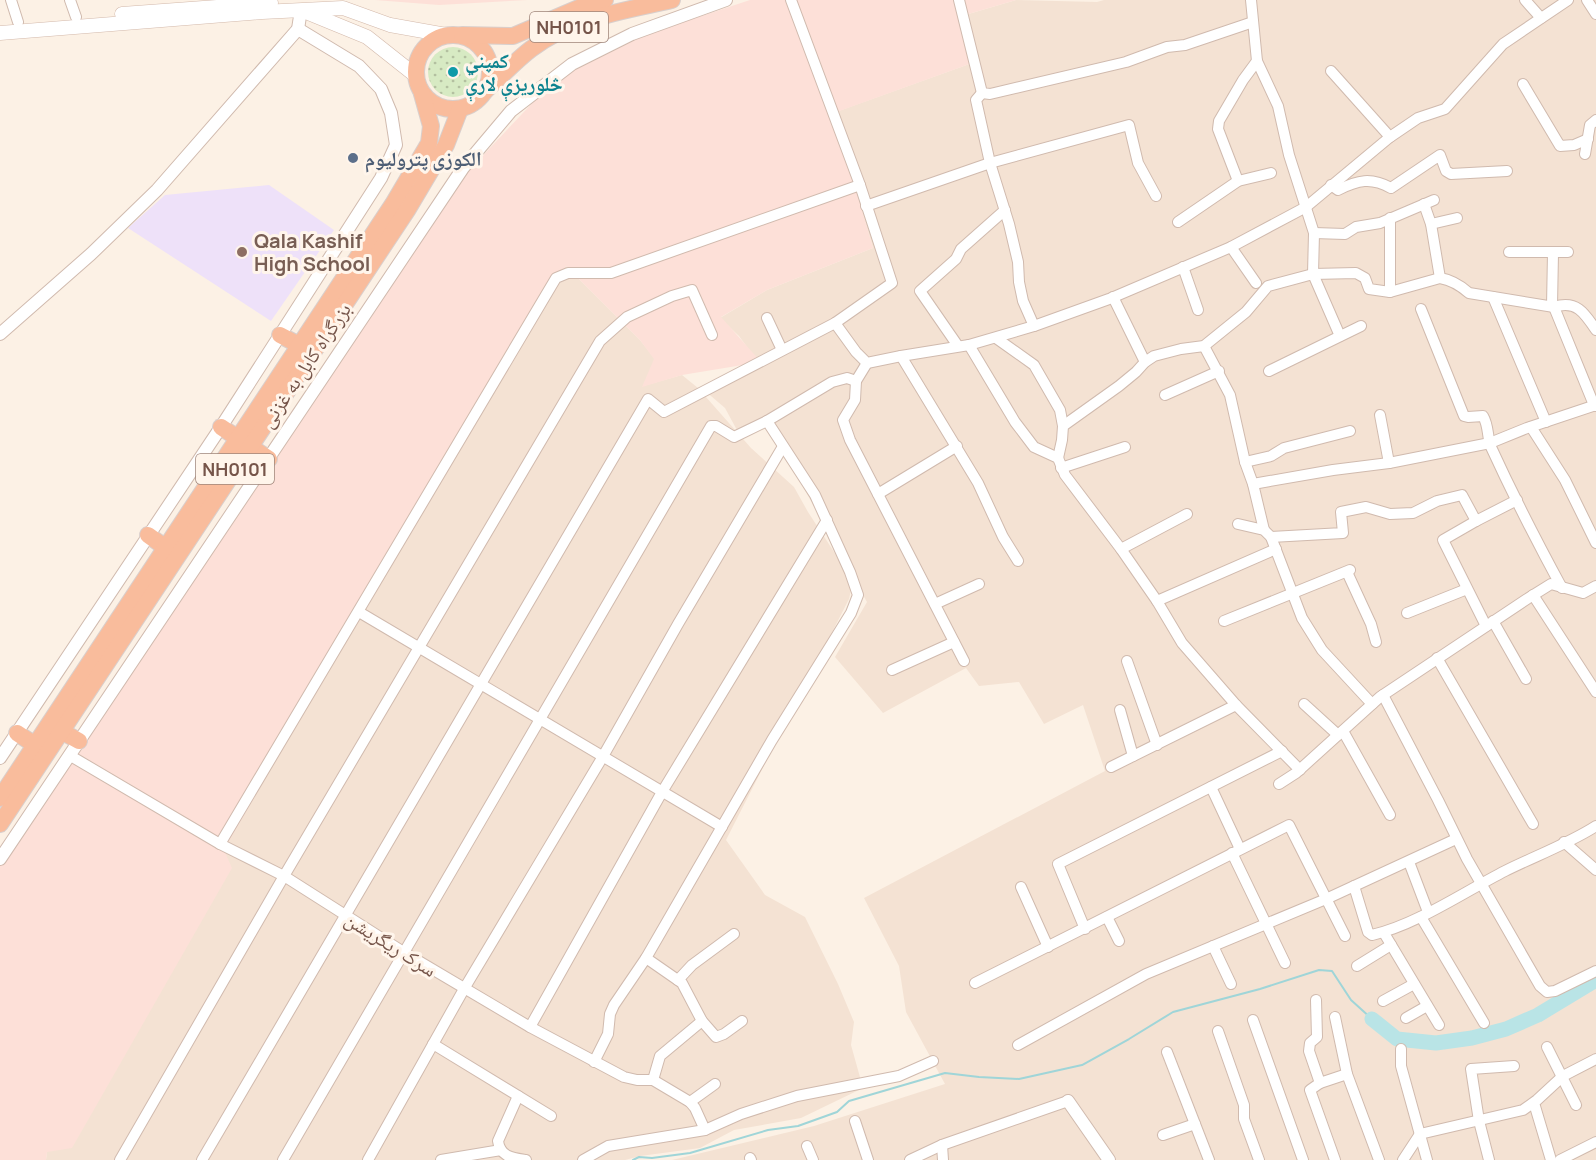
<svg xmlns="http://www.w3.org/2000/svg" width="1596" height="1160" font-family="Manrope,'Noto Naskh Arabic',sans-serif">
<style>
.residential{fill:#f4e2d3}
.commercial{fill:#fde0d8}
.education{fill:#eee1f9}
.grass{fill:url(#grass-dots)}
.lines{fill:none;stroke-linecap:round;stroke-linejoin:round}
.stream{stroke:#9fd5d8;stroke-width:2}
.river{stroke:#b9e4e6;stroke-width:15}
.minor-casing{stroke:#d0baae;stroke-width:12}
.tertiary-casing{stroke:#d0baae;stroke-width:14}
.secondary-casing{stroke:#d3b9ab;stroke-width:15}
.trunk-casing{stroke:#d9cfcc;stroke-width:18}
.minor{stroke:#fff;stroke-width:10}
.tertiary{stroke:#fff;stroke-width:12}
.secondary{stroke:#fff;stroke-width:14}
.trunk{stroke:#f9bc9c;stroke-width:16}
.culture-dot{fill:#0f9aa8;stroke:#fff5eb;stroke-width:2}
.service-dot{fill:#5c6f8a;stroke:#fff5eb;stroke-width:2}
.education-dot{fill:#8d6e63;stroke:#fff5eb;stroke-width:2}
.labels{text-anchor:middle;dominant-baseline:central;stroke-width:6;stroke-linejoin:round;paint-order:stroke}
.shield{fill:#fff5eb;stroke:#9f857a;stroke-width:1.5}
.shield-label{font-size:18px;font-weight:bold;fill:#76554a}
.culture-label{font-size:20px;font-weight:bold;fill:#0d838f;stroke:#fff5eb;text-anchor:start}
.service-label{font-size:20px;font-weight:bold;fill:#4e5e75;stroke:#fff5eb;text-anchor:start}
.education-label{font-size:20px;font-weight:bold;fill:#785e54;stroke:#fff5eb;text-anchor:start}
.street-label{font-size:20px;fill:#76554a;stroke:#fff5eb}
</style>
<defs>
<pattern id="grass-dots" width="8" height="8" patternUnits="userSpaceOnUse" patternTransform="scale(1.5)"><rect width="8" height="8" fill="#d7eac3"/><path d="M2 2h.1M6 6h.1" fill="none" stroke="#b3c0a0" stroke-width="1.8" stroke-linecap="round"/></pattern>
</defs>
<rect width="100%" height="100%" fill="#fcf1e5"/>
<!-- residential -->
<g class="residential">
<path d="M1016,0L1097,2L1104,0H1596V1160H672L814,1126L945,1084L906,1012L899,966L864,898L1105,771L1083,705L1044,724L1019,682L979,686L966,668L883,713L835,657L867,602L766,420L738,432L725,408L704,390L758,362L739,336L720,318L767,290L873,248L833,113L975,62L965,15Z"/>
<path d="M566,266L640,340L655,359L643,386L682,375L698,388L751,448L794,487L808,512L853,581L849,599L726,840L765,895L805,917L838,984L854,1022L851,1045L863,1088L801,1118L734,1130L700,1148L640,1156L625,1160H46L47,1152L441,474Z"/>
</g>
<!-- commercial -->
<g class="commercial">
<path d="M375,0H528L439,5Z"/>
<path d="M750,0H1016L965,15L975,62L834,113L873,248L767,290L721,317L761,362L682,375L642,387L654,359L640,340L566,266L441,474L224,850L232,868L72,1148L47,1152L46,1160H0V864L471,168L575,58Z"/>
</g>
<!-- education -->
<path class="education" d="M269,185L334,230L271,321L128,228L165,195Z"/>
<!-- grass -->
<circle class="grass" cx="453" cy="72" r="25"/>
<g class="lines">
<!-- stream -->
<path class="stream" d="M633,1160L639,1157L652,1158L690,1153L768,1130L798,1126L837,1112L849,1101L945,1073L979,1077L1019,1079L1082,1065L1129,1039L1173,1012L1260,989L1319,970L1332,971L1351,1000L1372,1019"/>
<!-- river -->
<path class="river" d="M1372,1019L1397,1039L1436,1043L1472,1038L1506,1029L1538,1015L1596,980"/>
<!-- minor casing -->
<g class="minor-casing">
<g id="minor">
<path d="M11,0L18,22"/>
<path d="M70,0L76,17"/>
<path d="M959,0L982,93L990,94L1126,62L1167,47L1185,45L1253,22"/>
<path d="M1251,0L1257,61L1278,106L1289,155L1314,233L1313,274L1340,336"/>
<path d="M1525,0L1541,18"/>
<path d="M1587,0L1596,14"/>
<path d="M1331,71L1390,137"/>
<path d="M1523,84L1560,146L1574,145L1588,139"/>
<path d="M982,93L976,100L990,163L1009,224L1018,262L1019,282L1023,301L1034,326"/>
<path d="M1585,154L1590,125L1596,120"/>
<path d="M1238,181L1218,129L1219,121L1243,80L1257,61"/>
<path d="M1331,185L1338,190C1358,180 1371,177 1391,188L1440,155L1446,171L1451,174L1507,171"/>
<path d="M1424,204L1431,224L1440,278"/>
<path d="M866,206L990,163L1129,125L1138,163L1156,196"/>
<path d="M1390,218V292"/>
<path d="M1178,222L1238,181L1271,173"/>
<path d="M1431,224L1457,218"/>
<path d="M1314,233L1345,234L1356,227L1380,223L1434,200"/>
<path d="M1231,247L1256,283"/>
<path d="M1509,252H1568"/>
<path d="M1183,267L1198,310"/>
<path d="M1113,297L1145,362"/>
<path d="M1493,297L1546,422"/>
<path d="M1552,306L1553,253"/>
<path d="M1554,307L1594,405L1596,406"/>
<path d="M1421,309L1464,416L1468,417L1483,416C1489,426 1487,437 1491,447C1513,495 1537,542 1562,588"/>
<path d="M767,318L782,350"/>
<path d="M835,323L856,352L867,363L901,356L969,345L1034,326L1109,299L1231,247L1306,207L1390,137L1418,118L1445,109L1503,44L1568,0"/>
<path d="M996,338L1034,365L1060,410L1063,426"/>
<path d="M969,345L1015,422L1034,447L1058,458L1065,475L1121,549L1157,601L1182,643L1236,705L1300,770"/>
<path d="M958,346L920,291L956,259L961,249L1005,210"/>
<path d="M1204,346L1230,395L1245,462L1253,484L1264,530"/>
<path d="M901,356L978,483L1003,537L1018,561"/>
<path d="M867,363L856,381L855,400L843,420L850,440L964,661"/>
<path d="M1269,371L1361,326"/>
<path d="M1165,395L1219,371"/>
<path d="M1380,415L1389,463"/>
<path d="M767,421L832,382L847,378L856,381"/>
<path d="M1531,427L1565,480L1596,543"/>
<path d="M1058,458L1062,440L1063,426L1119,386L1136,372L1145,362L1154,356L1181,349L1204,346L1246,312L1268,286L1313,274L1356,273L1365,278L1369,289L1390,292L1440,278C1452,280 1460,285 1469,293L1554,307C1576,300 1584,312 1596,330"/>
<path d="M1245,462L1271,456L1284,448L1350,431"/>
<path d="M1061,468L1125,447"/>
<path d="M1253,484L1333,470L1389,463L1490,443L1527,428L1596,405"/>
<path d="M878,494L957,446"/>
<path d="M1476,521L1443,540L1486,626"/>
<path d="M1238,524L1264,530L1271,537L1302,618L1322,650L1372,704"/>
<path d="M1271,537L1343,533L1341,512L1366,507L1390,514L1413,513L1437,501L1462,495L1476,521L1517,500"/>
<path d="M1121,549L1187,514"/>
<path d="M1347,572L1371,624L1376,642"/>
<path d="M1533,595L1596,692"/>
<path d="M1157,601L1276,549"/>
<path d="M935,604L979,584"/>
<path d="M359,612L722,827"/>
<path d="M1407,613L1467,589"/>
<path d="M1224,621L1350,570"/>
<path d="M1493,621L1526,679"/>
<path d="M1437,658L1533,824"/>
<path d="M1127,661L1157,745"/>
<path d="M892,670L954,642"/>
<path d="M1383,695L1438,800L1467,859L1540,986L1547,992L1555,991L1596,971"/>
<path d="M1304,704L1338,735"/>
<path d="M1120,710L1133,756"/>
<path d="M1343,731L1390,815"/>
<path d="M69,755L220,844L284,876L405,953L530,1027L624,1077L637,1080H653L690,1102L695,1108L705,1130"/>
<path d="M1111,767L1236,705"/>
<path d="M1279,784L1296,773L1380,697L1527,599L1551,584L1583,593L1596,586"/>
<path d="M1211,787L1240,849"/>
<path d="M1564,842L1596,870"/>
<path d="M220,844L556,278L568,273H611L860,185"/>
<path d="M1232,853L1285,963"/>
<path d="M1409,862L1428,912"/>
<path d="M1354,886L1368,932L1372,935C1416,925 1464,892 1505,871C1535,856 1568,844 1596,826"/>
<path d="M1021,887L1048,947"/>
<path d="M1107,917L1119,941"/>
<path d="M1421,917L1484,1023"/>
<path d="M1085,929L1058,864L1282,751"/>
<path d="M1384,933L1439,1025"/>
<path d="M1213,946L1231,984"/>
<path d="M646,958L682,983L702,1021L716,1037L724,1034L742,1021"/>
<path d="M1357,966L1391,945"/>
<path d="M678,980L692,965L734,934"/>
<path d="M975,983L1289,825L1345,936"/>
<path d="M1316,1000L1317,1037L1310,1043L1309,1051L1320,1083"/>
<path d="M1383,1001L1414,984"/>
<path d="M1335,1017L1347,1074L1379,1160"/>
<path d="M1406,1018L1427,1006"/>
<path d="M1253,1020L1303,1160"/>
<path d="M530,1027L662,792L827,520"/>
<path d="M1218,1031L1244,1105V1119L1259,1160"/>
<path d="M433,1044L551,1116"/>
<path d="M1018,1045L1146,974L1326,899L1456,839"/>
<path d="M1547,1047L1576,1105"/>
<path d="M1401,1049V1066L1427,1160"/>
<path d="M1167,1052L1209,1160"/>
<path d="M653,1080L660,1056L702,1021"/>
<path d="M518,1096L498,1141C500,1157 513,1158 526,1160"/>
<path d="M690,1102L715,1084"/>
<path d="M1534,1103L1551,1160"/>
<path d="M855,1121L868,1160"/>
<path d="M1163,1135L1195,1124"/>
<path d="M942,1145L943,1160"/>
<path d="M807,1146L813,1160"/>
<path d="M750,1158L751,1160"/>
<path d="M120,1160L284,876L600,341L627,317L672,296L692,290L712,335"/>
<path d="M202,1160L648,399L664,412L835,323L892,283L860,185L791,0"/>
<path d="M283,1160L711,426H716L734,437L767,421L815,495L850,572L858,595L851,613L772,740L646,958L614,1005L610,1014L608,1034L594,1062"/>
<path d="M368,1160L464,989L602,758L678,624L782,448"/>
<path d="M441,1160L501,1150"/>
<path d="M583,1160L608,1146L705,1130L741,1114L797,1096L899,1076L933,1061"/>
<path d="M910,1160L942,1145L1068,1101"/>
<path d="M1335,1160L1310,1090L1320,1083L1347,1074"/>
<path d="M1403,1160L1420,1134L1523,1110L1537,1100L1563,1076L1596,1059"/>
<path d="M1489,1160L1479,1121L1471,1069L1514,1066"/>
<path d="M1560,1160L1596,1142"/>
</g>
</g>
<!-- tertiary casing -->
<g class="tertiary-casing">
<g id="tertiary">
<path d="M0,334L91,254L157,190L298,29L301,10"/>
<path d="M0,758L221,427L381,178L396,145L391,113L381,89L359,66L298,29"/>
<path d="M0,859L463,168L511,111L572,64L632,34L726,0"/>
<path d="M1068,1101L1109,1160"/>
</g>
</g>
<!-- secondary casing -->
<g class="secondary-casing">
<g id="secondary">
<path d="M306,12L367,37L415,75"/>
<path d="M122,14L271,3"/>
<path d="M0,33L262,12L343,8L390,25L446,35"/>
</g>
</g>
<!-- trunk casing -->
<g class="trunk-casing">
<g id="trunk">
<circle cx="453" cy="72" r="37"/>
<path d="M462,35L513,36L581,7L605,0"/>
<path d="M486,90C501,77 515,61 531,49C572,18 623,11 672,0"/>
<path d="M280,335L299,345"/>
<path d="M221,427L269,459"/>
<path d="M148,535L166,548"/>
<path d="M61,731L79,741"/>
<path d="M17,733L35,745"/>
<path d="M0,798L393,204L429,143L431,126L422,94"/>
<path d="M0,824L408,209L446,145L460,109"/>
</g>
</g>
<!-- minor -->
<use href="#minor" class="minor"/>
<!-- tertiary -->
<use href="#tertiary" class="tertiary"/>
<!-- secondary -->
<use href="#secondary" class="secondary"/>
<!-- trunk -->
<use href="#trunk" class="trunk"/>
</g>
<!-- markers -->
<circle class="culture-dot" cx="453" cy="72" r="6"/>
<circle class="service-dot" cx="353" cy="158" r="6"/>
<circle class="education-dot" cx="242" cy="252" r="6"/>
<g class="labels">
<!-- shield labels -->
<g class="shield">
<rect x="530" y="12" width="78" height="30" rx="4.5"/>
<rect x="196" y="454" width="78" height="30" rx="4.5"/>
</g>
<g class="shield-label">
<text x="569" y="27">NH0101</text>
<text x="235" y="469">NH0101</text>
</g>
<!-- culture labels -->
<g class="culture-label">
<text x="465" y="60">کمپني<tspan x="465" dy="23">څلوريزې لارې</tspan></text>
</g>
<!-- service labels -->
<g class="service-label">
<text x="365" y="158">الکوزی پترولیوم</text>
</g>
<!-- education labels -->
<g class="education-label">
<text x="254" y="240">Qala Kashif<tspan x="254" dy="23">High School</tspan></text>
</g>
<!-- street labels -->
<g class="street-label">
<text transform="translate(305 365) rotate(-56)">بزرگراه کابل به غزنی</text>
<text transform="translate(391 944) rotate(32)">سرک ریگریشن</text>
</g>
</g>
</svg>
